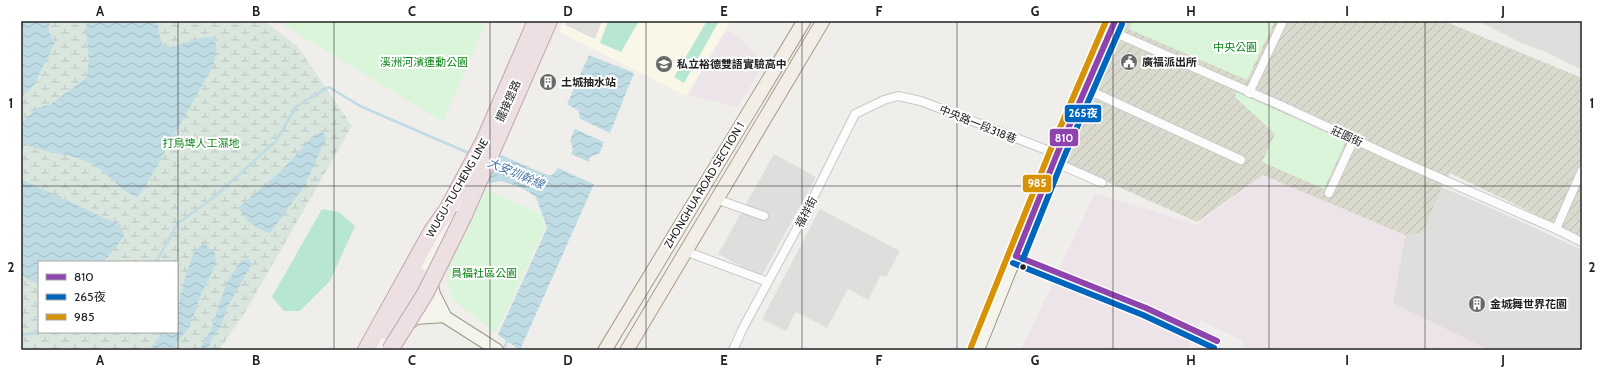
<svg xmlns="http://www.w3.org/2000/svg" width="1603" height="371" font-family="Cabin,'Noto Sans TC',sans-serif">
<style>
.residential{fill:#dfdedc}
.industrial{fill:#ede4e9}
.education{fill:#f8f7e8}
.construction{fill:url(#construction-furrows)}
.wetland{fill:url(#wetland-marsh);fill-rule:evenodd}
.park{fill:#daf5da}
.pitch{fill:#b7e6d2}
.parking{fill:#e0dfde}
.water{fill:url(#water-waves)}
.lines{fill:none;stroke-linecap:round;stroke-linejoin:round}
.stream{stroke:#bfdbe3;stroke-width:2.5}
.street-casing{stroke:#c9c8c7;stroke-width:10}
.secondary-casing{stroke:#999a82;stroke-width:14}
.primary-casing{stroke:#a79c86;stroke-width:15}
.highway-casing{stroke:#c5a2ac;stroke-width:18}
.street{stroke:#fdfcfc;stroke-width:8}
.secondary{stroke:#f4f4ed;stroke-width:12}
.primary{stroke:#f3ede7;stroke-width:13}
.highway{stroke:#ece0e2;stroke-width:16}
.highway-bridge-casing{stroke:#c5a2ac;stroke-width:18;stroke-linecap:butt}
.highway-bridge{stroke:#ece0e2;stroke-width:16}
.bus-1-casing{stroke:#fff;stroke-width:9}
.bus-2-casing{stroke:#fff;stroke-width:9}
.bus-3-casing{stroke:#fff;stroke-width:9}
.bus-1{stroke:#8e44ad;stroke-width:6}
.bus-2{stroke:#0065bd;stroke-width:6}
.bus-3{stroke:#d79205;stroke-width:6}
.grid{fill:none;stroke:#222;stroke-width:1;stroke-opacity:0.55}
.bus-dot{fill:#222;stroke:#fff;stroke-width:1.5}
.labels{text-anchor:middle;dominant-baseline:central;stroke-width:4;stroke-linejoin:round;paint-order:stroke}
.park-label{font-size:11px;fill:#0c8416;stroke:#fff}
.poi-label{font-size:11px;font-weight:bold;fill:#222;stroke:#fff;text-anchor:start}
.street-label{font-size:11px;fill:#222;stroke:#fff}
.water-label{font-size:12px;font-style:italic;fill:#4a7aab;stroke:#fff}
.line-badge{stroke:#fff;stroke-width:1.5}
.badge-label{font-size:11px;text-anchor:middle;font-weight:bold;fill:#fff}
.neatline{fill:none;stroke:#222;stroke-width:1.5}
.grid-label{font-size:13px;text-anchor:middle;font-weight:bold;fill:#222}
</style>
<defs>
<pattern id="construction-furrows" width="10" height="10" patternUnits="userSpaceOnUse"><rect width="10" height="10" fill="#d9d9cd"/><path d="M-1 1l2-2M0 10L10 0M9 11l2-2" fill="none" stroke="#babab0"/></pattern>
<pattern id="wetland-marsh" width="20" height="14" patternUnits="userSpaceOnUse"><rect width="20" height="14" fill="#d9e6de"/><path d="M1 5h8M5 5V1M11 12h8M15 12V8" fill="none" stroke="#bac5be"/></pattern>
<pattern id="water-waves" width="16" height="10" patternUnits="userSpaceOnUse"><rect width="16" height="10" fill="#bfdbe3"/><path d="M0 5q4-4 8 0t8 0" fill="none" stroke="#a4bcc2"/></pattern>
</defs>
<rect width="100%" height="100%" fill="#f0eeeb"/>
<!-- residential -->
<g class="residential">
<path d="M1478,21H1582V70L1543,51L1517,41Z"/>
<path d="M774,154L816,177L761,277L718,254Z"/>
<path d="M1364,154L1498,211L1582,250V350H1487L1393,303L1405,235Z"/>
<path d="M820,209L900,251L886,277L881,275L868,300L848,289L827,328L796,312L786,331L762,319Z"/>
</g>
<!-- industrial -->
<g class="industrial">
<path d="M726,30L738,36L765,64L737,107L688,95Z"/>
<path d="M1263,175L1405,235L1393,303L1489,350H1244L1242,341L1201,320L1188,350H1021L1095,193L1197,225Z"/>
<path d="M1198,337L1227,350H1193Z"/>
</g>
<!-- education -->
<path class="education" d="M564,21H731L686,96L559,32Z"/>
<!-- construction -->
<path class="construction" d="M1127,21H1444L1582,78V237L1450,173L1442,186L1423,232L1405,235L1263,175L1197,222L1063,162Z"/>
<!-- wetland -->
<path class="wetland" d="M21,21H264L297,46L352,126L247,309L219,350H21ZM39,262H177V332H39Z"/>
<!-- park -->
<g class="park">
<path d="M277,21H486L443,122Z"/>
<path d="M1133,21H1275L1247,80L1129,29Z"/>
<path d="M1236,92L1346,141L1324,189L1262,162L1275,134L1235,97Z"/>
<path d="M485,189L541,214L545,227L496,333L453,300L447,281V268Z"/>
</g>
<!-- pitch -->
<g class="pitch">
<path d="M608,21H639L621,52L600,43Z"/>
<path d="M707,21H719L684,83L674,77Z"/>
<path d="M322,209L339,212L355,226L330,281L300,311H284L272,297Z"/>
</g>
<!-- parking -->
<path class="parking" d="M567,21H602L595,39L565,25Z"/>
<!-- water -->
<g class="water">
<path d="M21,21H50L48,30L55,42L34,85L21,98Z"/>
<path d="M87,21H156L162,44L169,48L200,38L214,37L217,50L213,66L145,187L137,197C117,189 106,169 86,161C65,152 41,153 21,142V123L37,108L50,105L87,77L89,60L86,29Z"/>
<path d="M589,55L634,73L610,133L580,119L579,111L567,104Z"/>
<path d="M575,129L604,142L600,153L590,157L589,162L571,154L573,149L570,140Z"/>
<path d="M323,132L326,138L305,185L270,233C257,230 244,220 239,207L281,171L315,134Z"/>
<path d="M499,154L547,175H552L558,168L594,184L520,350L498,335L547,228L536,197L522,188L501,181L486,184Z"/>
<path d="M21,179L120,225L124,235L117,246L103,262H39V283L30,281L21,274Z"/>
<path d="M204,243L215,253L216,264L201,294L189,328L170,350H150L162,332H177V309L185,278L194,252Z"/>
<path d="M249,259L252,264L227,308L221,326L210,342L209,350H199L210,332L227,282L241,261Z"/>
</g>
<g class="lines">
<!-- stream -->
<g class="stream">
<path d="M156,262L178,223L213,198L275,142L297,106L329,87L360,106L471,154"/>
<path d="M21,335L39,332"/>
<path d="M503,350L508,339"/>
</g>
<!-- street casing -->
<g class="street-casing">
<g id="street">
<path d="M1111,31L1282,106L1401,161L1556,229L1582,242"/>
<path d="M1086,89L1241,160"/>
<path d="M1249,93L1283,21"/>
<path d="M1329,193L1354,139"/>
<path d="M716,199L764,216"/>
<path d="M1556,229L1582,170"/>
<path d="M685,251L768,282"/>
<path d="M733,350L743,328L809,206L855,114L884,100L898,96L921,101L1057,154L1061,165L1102,183"/>
</g>
</g>
<!-- secondary casing -->
<g class="secondary-casing">
<g id="secondary">
<path d="M416,284L460,201"/>
<path d="M414,297L497,350"/>
<path d="M407,325L416,318L445,316L434,294L430,278"/>
<path d="M380,350L395,325"/>
<path d="M978,350L1057,154L1115,21"/>
</g>
</g>
<!-- primary casing -->
<g class="primary-casing">
<g id="primary">
<path d="M605,350L804,21"/>
<path d="M627,350L823,21"/>
</g>
</g>
<!-- highway casing -->
<g class="highway-casing">
<g id="highway">
<path d="M464,215L549,21"/>
<path d="M388,332L407,301L418,275"/>
<path d="M366,350L432,231L447,210L484,141L536,21"/>
</g>
</g>
<!-- street -->
<use href="#street" class="street"/>
<!-- secondary -->
<use href="#secondary" class="secondary"/>
<!-- primary -->
<use href="#primary" class="primary"/>
<!-- highway -->
<use href="#highway" class="highway"/>
<!-- highway-bridge casing -->
<g class="highway-bridge-casing">
<path id="highway-bridge" d="M390,350L425,294L464,215"/>
</g>
<!-- highway-bridge -->
<use href="#highway-bridge" class="highway-bridge"/>
<!-- bus-1 casing -->
<g class="bus-1-casing">
<g id="bus-1">
<path d="M1016,256L1057,154L1115,21"/>
<path d="M1016,256L1146,308L1217,341"/>
</g>
</g>
<!-- bus-2 casing -->
<g class="bus-2-casing">
<g id="bus-2">
<path d="M1023,259L1064,157L1122,24"/>
<path d="M1013,263L1143,315L1214,348"/>
</g>
</g>
<!-- bus-3 casing -->
<g class="bus-3-casing">
<path id="bus-3" d="M971,347L1050,151L1106,21"/>
</g>
<!-- bus-1 -->
<use href="#bus-1" class="bus-1"/>
<!-- bus-2 -->
<use href="#bus-2" class="bus-2"/>
<!-- bus-3 -->
<use href="#bus-3" class="bus-3"/>
</g>
<!-- grid -->
<path class="grid" d="M178,21V350M334,21V350M490,21V350M646,21V350M802,21V350M957,21V350M1113,21V350M1269,21V350M1425,21V350M21,186H1582"/>
<!-- icons -->
<defs>
<g id="civic-disc" transform="scale(0.9)"><circle r="9.5" fill="#6a6968" stroke="#fff"/><path d="M-.6-6.5H3V-4.5H.6V-3L4-1V1h2V6H-6V1h2V-1L-.6-3ZM-1.2 2.5V6h2.4V2.5Z" fill="#fff"/></g>
<g id="school-disc" transform="scale(0.9)"><circle r="9.5" fill="#6a6968" stroke="#fff"/><path d="M0-5L7-2L0 1L-7-2ZM-4 1L0 2.5L4 1V4Q0 6-4 4Z" fill="#fff"/></g>
<g id="building-disc" transform="scale(0.9)"><circle r="9.5" fill="#6a6968" stroke="#fff"/><path d="M-4-6H4V6H1V3H-1V6H-4ZM-2.5-4.3h1.7v1.8h-1.7ZM.8-4.3h1.7v1.8H.8ZM-2.5-1h1.7V.8h-1.7ZM.8-1h1.7V.8H.8Z" fill="#fff"/></g>
</defs>
<g fill-rule="evenodd">
<use href="#civic-disc" x="1129" y="62"/>
<use href="#school-disc" x="664" y="64"/>
<use href="#building-disc" x="548" y="82"/>
<use href="#building-disc" x="1477" y="304"/>
</g>
<!-- markers -->
<circle class="bus-dot" cx="1023" cy="267" r="3.5"/>
<g class="labels">
<!-- park labels -->
<g class="park-label">
<text x="1235" y="47">中央公園</text>
<text x="424" y="62">溪洲河濱運動公園</text>
<text x="201" y="143">打鳥埤人工濕地</text>
<text x="484" y="273">員福社區公園</text>
</g>
<!-- poi labels -->
<g class="poi-label">
<text x="1142" y="62">廣福派出所</text>
<text x="677" y="64">私立裕德雙語實驗高中</text>
<text x="561" y="82">土城抽水站</text>
<text x="1490" y="304">金城舞世界花園</text>
</g>
<!-- street labels -->
<g class="street-label">
<text transform="translate(508 101) rotate(-66)">擺接堡路</text>
<text transform="translate(978 124) rotate(22)">中央路一段318巷</text>
<text transform="translate(1347 136) rotate(25)">莊園街</text>
<text transform="translate(704 185) rotate(-59)">ZHONGHUA ROAD SECTION 1</text>
<text transform="translate(457 188) rotate(-60)">WUGU-TUCHENG LINE</text>
<text transform="translate(806 212) rotate(-62)">福祥街</text>
</g>
<!-- water labels -->
<g class="water-label">
<text transform="translate(516 173) rotate(23)">大安圳幹線</text>
</g>
</g>
<g class="line-badge">
<rect x="1064" y="104" width="38" height="19" rx="4" fill="#0065bd"/>
<rect x="1049" y="128" width="30" height="19" rx="4" fill="#8e44ad"/>
<rect x="1022" y="174" width="30" height="19" rx="4" fill="#d79205"/>
</g>
<g class="badge-label">
<text x="1083" y="117">265夜</text>
<text x="1064" y="142">810</text>
<text x="1037" y="187">985</text>
</g>
<!-- border -->
<rect width="1603" height="371" fill="none" stroke="#ffffff" stroke-width="44"/>
<!-- legend -->
<rect x="38" y="261" width="140" height="72" fill="#ffffff" stroke="#a7a7a7"/>
<rect x="46" y="274" width="20" height="6" fill="#8e44ad" stroke="#a7a7a7"/>
<text x="74" y="281" font-size="12" fill="#222222">810</text>
<rect x="46" y="294" width="20" height="6" fill="#0065bd" stroke="#a7a7a7"/>
<text x="74" y="301" font-size="12" fill="#222222">265夜</text>
<rect x="46" y="314" width="20" height="6" fill="#d79205" stroke="#a7a7a7"/>
<text x="74" y="321" font-size="12" fill="#222222">985</text>
<rect x="22" y="22" width="1559" height="327" class="neatline"/>
<g class="grid-label">
<text x="100" y="16">A</text>
<text x="256" y="16">B</text>
<text x="412" y="16">C</text>
<text x="568" y="16">D</text>
<text x="724" y="16">E</text>
<text x="879" y="16">F</text>
<text x="1035" y="16">G</text>
<text x="1191" y="16">H</text>
<text x="1347" y="16">I</text>
<text x="1503" y="16">J</text>
<text x="11" y="108">1</text>
<text x="1592" y="108">1</text>
<text x="11" y="272">2</text>
<text x="1592" y="272">2</text>
<text x="100" y="365">A</text>
<text x="256" y="365">B</text>
<text x="412" y="365">C</text>
<text x="568" y="365">D</text>
<text x="724" y="365">E</text>
<text x="879" y="365">F</text>
<text x="1035" y="365">G</text>
<text x="1191" y="365">H</text>
<text x="1347" y="365">I</text>
<text x="1503" y="365">J</text>
</g>
</svg>
